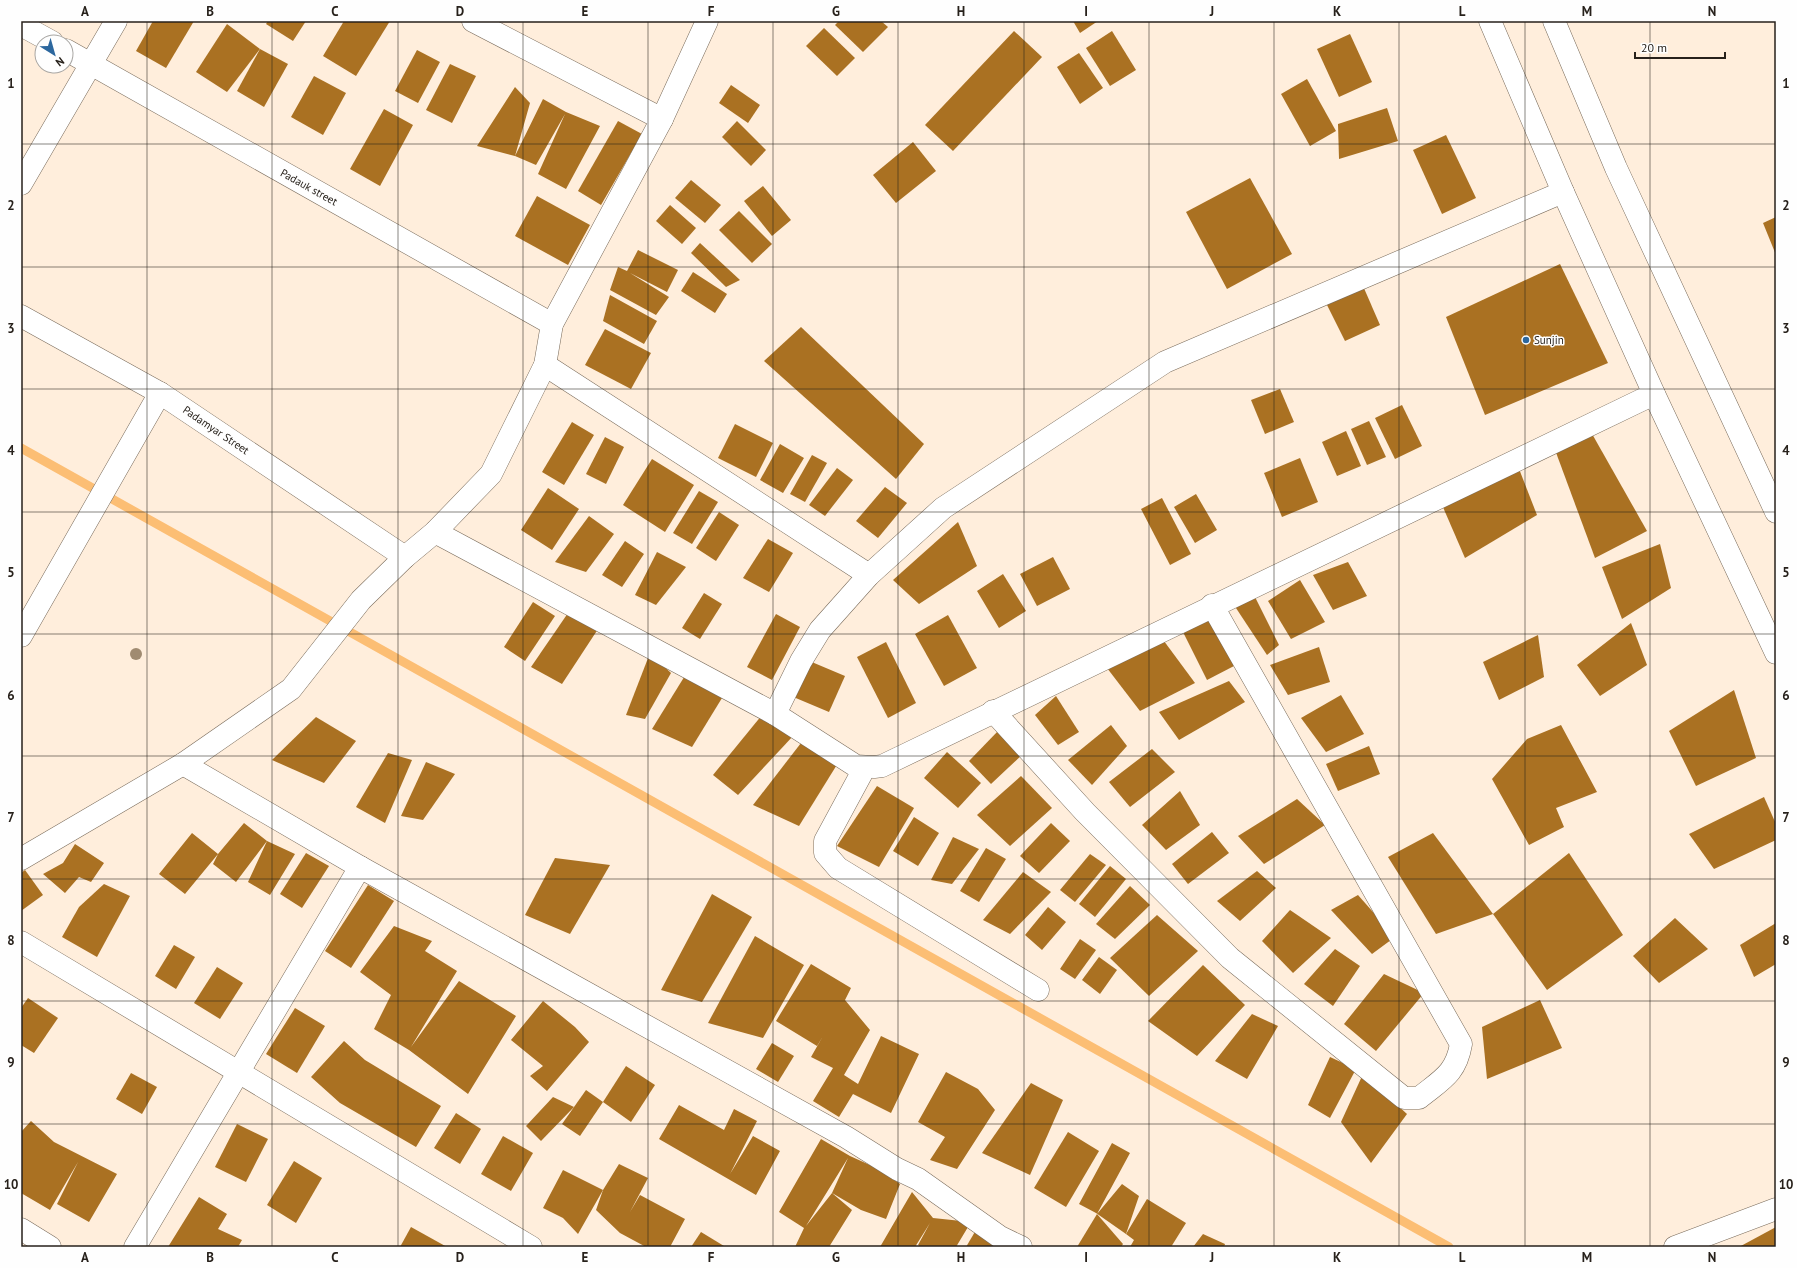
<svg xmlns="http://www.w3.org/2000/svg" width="1797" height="1268" font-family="'PT Sans',sans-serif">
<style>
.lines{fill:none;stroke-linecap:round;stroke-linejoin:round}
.stream{stroke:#fcbe74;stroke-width:9}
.building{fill:#aa7122}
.minor-casing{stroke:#7a6c5c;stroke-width:23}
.highway-casing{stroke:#7a6c5c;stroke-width:23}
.minor{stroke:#fff;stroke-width:22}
.highway{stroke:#fff;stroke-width:22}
.tree{fill:#a08b71}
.grid{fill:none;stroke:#27211b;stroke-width:1;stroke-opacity:0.55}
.poi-dot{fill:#2c679e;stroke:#fefefe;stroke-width:1.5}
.labels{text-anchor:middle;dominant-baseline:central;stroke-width:3;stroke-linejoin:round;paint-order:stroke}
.street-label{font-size:11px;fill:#27211b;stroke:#fefefe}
.poi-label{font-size:11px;fill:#27211b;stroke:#fefefe;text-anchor:start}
.neatline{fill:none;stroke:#27211b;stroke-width:1.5}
.grid-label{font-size:13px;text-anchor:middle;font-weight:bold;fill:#27211b}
</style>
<rect width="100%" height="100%" fill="#ffeedc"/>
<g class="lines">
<!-- stream -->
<path class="stream" d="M21,448L1449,1247"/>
</g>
<!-- building -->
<g class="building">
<path d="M153,21H194L166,68L136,51Z"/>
<path d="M268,21H306L293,41L266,24Z"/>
<path d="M344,21H390L356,76L323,56Z"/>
<path d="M839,21H881L888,27L863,52L835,25Z"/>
<path d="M1073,21H1098L1080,33Z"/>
<path d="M227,24L260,49L227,92L196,72Z"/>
<path d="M824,28L855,58L837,76L806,46Z"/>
<path d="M1014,31L1042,57L953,151L925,125Z"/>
<path d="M1112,31L1136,70L1110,86L1086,48Z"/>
<path d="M1350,34L1372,82L1339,97L1317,49Z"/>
<path d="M260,49L288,64L264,107L237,91Z"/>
<path d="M417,50L440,62L418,103L395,91Z"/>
<path d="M1079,53L1103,88L1080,104L1057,67Z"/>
<path d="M450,64L476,76L452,123L426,110Z"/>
<path d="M314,76L346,93L323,135L291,117Z"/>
<path d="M1307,79L1336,131L1310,146L1281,94Z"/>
<path d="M731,85L760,105L748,123L719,103Z"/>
<path d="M515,87L530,103L515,156L543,99L566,112L600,126L566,189L538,174L565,114L536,165L515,156L477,146Z"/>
<path d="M1387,108L1398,141L1339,159L1338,124Z"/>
<path d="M384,109L413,125L380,186L350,169Z"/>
<path d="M618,121L642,134L601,205L578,191Z"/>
<path d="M737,121L766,150L751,166L722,137Z"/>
<path d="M1446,135L1476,198L1442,214L1413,150Z"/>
<path d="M913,142L936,171L896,203L873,175Z"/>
<path d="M1250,178L1292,254L1227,289L1186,212Z"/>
<path d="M691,180L721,205L705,223L675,198Z"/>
<path d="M763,186L791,220L772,236L744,201Z"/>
<path d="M537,196L590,225L568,265L515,236Z"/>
<path d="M670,205L696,228L682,244L656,221Z"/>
<path d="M739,211L772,244L752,263L719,230Z"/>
<path d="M1776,217V255L1763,223Z"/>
<path d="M700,243L740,280L726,287L691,253Z"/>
<path d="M638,250L678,270L667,292L630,273L669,297L656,315L610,290L618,267L627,271Z"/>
<path d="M1560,264L1608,363L1485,415L1446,317Z"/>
<path d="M693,272L727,294L715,313L681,291Z"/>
<path d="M1363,286L1380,325L1345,341L1326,303Z"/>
<path d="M610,295L657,321L644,344L603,321Z"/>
<path d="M801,327L924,444L896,479L764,361Z"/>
<path d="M605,329L651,353L631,389L585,365Z"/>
<path d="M1280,389L1294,422L1265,434L1251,400Z"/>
<path d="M1402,405L1422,446L1395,459L1375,418Z"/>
<path d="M1369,421L1386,457L1367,465L1351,429Z"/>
<path d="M572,422L594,435L564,485L542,472Z"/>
<path d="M735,424L773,443L756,477L718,458Z"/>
<path d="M1587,425L1647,531L1595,558L1551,439Z"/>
<path d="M1346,431L1361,466L1337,476L1322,442Z"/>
<path d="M605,437L624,447L606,484L586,474Z"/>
<path d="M780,444L804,458L783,493L760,480Z"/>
<path d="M1512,451L1537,515L1465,558L1436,491Z"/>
<path d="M812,455L827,463L805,502L790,494Z"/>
<path d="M1300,458L1318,502L1282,517L1264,473Z"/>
<path d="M652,459L694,485L665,532L623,505Z"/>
<path d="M837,468L853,480L825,516L809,505Z"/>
<path d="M885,487L907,503L878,538L856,521Z"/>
<path d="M548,488L579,509L552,550L521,530Z"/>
<path d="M699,491L718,502L692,544L673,533Z"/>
<path d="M1196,494L1217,530L1195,543L1174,507Z"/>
<path d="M1162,498L1191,554L1170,565L1141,509Z"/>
<path d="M719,512L739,525L716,561L696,548Z"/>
<path d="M589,516L614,534L586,572L555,562Z"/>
<path d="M958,522L977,566L919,604L893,580Z"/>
<path d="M768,539L793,553L769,592L743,578Z"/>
<path d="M625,541L644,554L622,587L602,575Z"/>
<path d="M1660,544L1671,588L1622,619L1602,567Z"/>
<path d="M657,552L686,567L656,605L635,595Z"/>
<path d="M1053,557L1070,589L1037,606L1020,574Z"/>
<path d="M1348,562L1367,596L1333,610L1313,575Z"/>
<path d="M1003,574L1026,611L999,628L977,591Z"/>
<path d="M1300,580L1325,622L1291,639L1268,601Z"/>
<path d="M1251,589L1279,645L1267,655L1232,602Z"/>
<path d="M704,593L722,604L700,639L682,628Z"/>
<path d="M533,602L555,616L525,661L504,647Z"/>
<path d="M568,613L600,626L562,684L531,667Z"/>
<path d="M776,614L800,627L772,680L747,667Z"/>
<path d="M948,615L977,668L944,686L915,634Z"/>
<path d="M1209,620L1234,666L1207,680L1180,626Z"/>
<path d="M1631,623L1647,665L1600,696L1577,665Z"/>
<path d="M1538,635L1544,677L1499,700L1483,662Z"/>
<path d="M1161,637L1195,683L1140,711L1107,668Z"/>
<path d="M886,642L916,703L888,718L857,657Z"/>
<path d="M1319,647L1330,682L1288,695L1270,665Z"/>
<path d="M650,653L671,673L645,719L626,715Z"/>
<path d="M807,660L845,676L829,712L791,696Z"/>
<path d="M686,674L722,698L692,747L652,729Z"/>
<path d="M1229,681L1245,702L1179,740L1159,712Z"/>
<path d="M1734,690L1756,758L1696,786L1669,731Z"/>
<path d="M1341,695L1364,734L1326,752L1301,718Z"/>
<path d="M1056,696L1079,732L1058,745L1035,715Z"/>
<path d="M762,715L794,735L738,795L713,775Z"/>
<path d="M316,717L356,741L324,783L272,760Z"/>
<path d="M1111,725L1127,746L1092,785L1068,760Z"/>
<path d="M1561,725L1597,792L1556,808L1564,827L1529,845L1492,779L1527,739Z"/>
<path d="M998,731L1024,753L991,784L969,761Z"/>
<path d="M801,743L838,763L799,826L753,805Z"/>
<path d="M1369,746L1380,774L1338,791L1326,764Z"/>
<path d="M1152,749L1175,772L1130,807L1109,782Z"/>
<path d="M947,752L981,783L958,808L924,778Z"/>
<path d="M388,753L412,760L385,823L356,807Z"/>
<path d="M426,762L455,774L423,820L401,816Z"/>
<path d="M1021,776L1052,808L1010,846L977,815Z"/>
<path d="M877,786L914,808L879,867L837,846Z"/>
<path d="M1180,791L1200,825L1166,850L1142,825Z"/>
<path d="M1764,797L1776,824V840L1714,869L1689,834Z"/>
<path d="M1297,799L1325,825L1264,864L1238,836Z"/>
<path d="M914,817L939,833L918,866L893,851Z"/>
<path d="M244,823L267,841L295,854L270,895L248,882L267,841L236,882L213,864L218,854L185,894L159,874L192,833L218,854Z"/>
<path d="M1051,823L1070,841L1039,873L1020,856Z"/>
<path d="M1212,832L1229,853L1188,884L1172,864Z"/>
<path d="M1433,833L1493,914L1436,934L1388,857Z"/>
<path d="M953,837L979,849L952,884L931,880Z"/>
<path d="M75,844L104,863L91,882L79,877L65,893L43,874L63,863Z"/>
<path d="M986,848L1006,859L979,902L960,891Z"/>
<path d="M306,853L329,866L302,908L280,894Z"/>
<path d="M1569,853L1623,935L1547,990L1493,914Z"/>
<path d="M1090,854L1106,865L1075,902L1060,890Z"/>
<path d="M555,858L610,865L570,934L525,915Z"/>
<path d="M1110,866L1126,879L1095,917L1079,904Z"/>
<path d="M25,870L43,895L21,911V873Z"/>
<path d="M1257,871L1276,888L1240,921L1217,901Z"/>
<path d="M1023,872L1051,892L1010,934L983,920Z"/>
<path d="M104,884L130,896L97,957L62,937L79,907Z"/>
<path d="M368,885L394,901L351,968L325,951Z"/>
<path d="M1130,886L1150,905L1115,939L1096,924Z"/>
<path d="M712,894L752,917L702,1002L661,990Z"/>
<path d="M1358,895L1395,937L1372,954L1331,910Z"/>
<path d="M1048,907L1066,922L1042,950L1025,935Z"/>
<path d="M1290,910L1331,938L1293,973L1262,941Z"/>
<path d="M1157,915L1198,951L1149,996L1110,958Z"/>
<path d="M1675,918L1708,949L1659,983L1633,956Z"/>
<path d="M1776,923V964L1754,977L1740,945Z"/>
<path d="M394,926L432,941L425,951L457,971L411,1047L459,981L516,1016L468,1094L409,1050L374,1029L391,995L360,972Z"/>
<path d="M755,936L804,965L763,1038L708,1023Z"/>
<path d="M1080,939L1096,950L1075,979L1060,969Z"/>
<path d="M174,945L195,957L176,989L155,976Z"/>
<path d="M1335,949L1360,966L1333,1006L1304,984Z"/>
<path d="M1099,957L1117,970L1100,994L1082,980Z"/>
<path d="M811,964L851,988L845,1000L870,1030L844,1075L858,1084L881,1036L919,1054L891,1113L853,1094L839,1117L813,1101L833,1068L811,1057L823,1036L817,1046L776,1021Z"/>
<path d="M1203,965L1245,1005L1197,1056L1148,1021Z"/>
<path d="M217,967L243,983L220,1019L194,1003Z"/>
<path d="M1384,974L1424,993L1376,1051L1344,1024Z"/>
<path d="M28,998L58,1018L34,1053L21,1045V1008Z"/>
<path d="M1540,1000L1562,1048L1487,1079L1482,1027Z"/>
<path d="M543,1001L575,1027L589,1042L547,1091L530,1076L543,1066L511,1040Z"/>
<path d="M295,1008L325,1026L297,1073L266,1054Z"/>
<path d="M1252,1014L1278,1026L1247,1079L1215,1061Z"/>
<path d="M344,1041L365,1060L441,1106L416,1147L340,1103L311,1077Z"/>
<path d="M772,1043L794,1056L778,1082L756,1069Z"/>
<path d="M1330,1057L1356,1069L1330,1118L1308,1105Z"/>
<path d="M626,1066L655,1085L631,1122L603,1102Z"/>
<path d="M946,1072L978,1089L995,1110L957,1169L930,1160L945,1137L918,1122Z"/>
<path d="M131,1073L157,1087L142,1114L116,1099Z"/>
<path d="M1363,1074L1407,1114L1371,1163L1341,1122Z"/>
<path d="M1031,1083L1063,1100L1030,1175L982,1153Z"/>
<path d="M586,1090L603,1102L580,1136L562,1124Z"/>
<path d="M553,1097L574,1107L541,1141L526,1126Z"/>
<path d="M679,1105L724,1130L734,1109L757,1121L730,1174L753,1136L780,1151L756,1195L659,1139Z"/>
<path d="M456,1113L481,1129L460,1164L434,1148Z"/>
<path d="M31,1121L54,1142L117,1174L89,1222L57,1204L78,1162L50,1210L21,1193V1132Z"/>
<path d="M237,1124L268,1139L246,1182L215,1167Z"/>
<path d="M1068,1132L1099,1151L1066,1207L1034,1188Z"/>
<path d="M503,1136L533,1153L511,1191L481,1174Z"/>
<path d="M821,1139L850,1156L883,1171L900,1184L886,1219L861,1210L832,1193L848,1158L806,1226L832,1193L852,1210L829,1247H795L804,1228L779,1212Z"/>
<path d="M1112,1143L1130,1153L1097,1214L1122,1184L1139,1196L1126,1234L1096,1213L1079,1204Z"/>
<path d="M294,1161L322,1178L296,1223L267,1205Z"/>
<path d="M619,1164L648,1178L630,1212L640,1195L685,1219L670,1247H646L620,1233L596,1210L603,1190Z"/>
<path d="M563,1170L603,1190L578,1234L563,1218L543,1208Z"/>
<path d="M912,1192L933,1218L971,1222L956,1247H921L918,1245L930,1223L915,1247H880Z"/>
<path d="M199,1197L227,1214L218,1229L242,1240L238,1247H168Z"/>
<path d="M1147,1199L1186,1223L1171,1247H1130L1134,1240L1126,1234Z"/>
<path d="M1097,1214L1123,1244L1121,1247H1077Z"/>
<path d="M411,1227L447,1247H400Z"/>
<path d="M1776,1227V1247H1739Z"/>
<path d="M976,1230L998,1247H966Z"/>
<path d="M701,1232L724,1246V1247H691Z"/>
<path d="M1203,1234L1225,1244L1224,1247H1193Z"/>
</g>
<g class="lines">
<!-- minor casing -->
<g class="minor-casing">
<g id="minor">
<path d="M473,21L662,119"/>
<path d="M21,25L52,42"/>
<path d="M66,50L552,324"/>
<path d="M21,184L116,21"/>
<path d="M21,316L160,393L405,557"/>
<path d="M545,365L869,575"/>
<path d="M435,532L775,714L856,766L874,767L882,766L1654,394"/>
<path d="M21,636L160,393"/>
<path d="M993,711L1085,812L1230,958L1404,1098H1419C1441,1080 1456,1074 1461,1044L1212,605"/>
<path d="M775,714L801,661L820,630L869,575L943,508L1165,362L1563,192"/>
<path d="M183,764L360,867L846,1137L897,1169L918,1179L1000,1237L1021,1247"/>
<path d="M865,767L825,841V853L838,868L1038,990"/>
<path d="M21,859L183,764L291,689L361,600L405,557L435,532L491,474L545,365L552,324L662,119L707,21"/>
<path d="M21,942L531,1247"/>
<path d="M21,1229L50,1247"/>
<path d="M135,1247L360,867"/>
<path d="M1675,1247L1776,1209"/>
</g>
</g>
<!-- highway casing -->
<g class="highway-casing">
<g id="highway">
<path d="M1490,21L1563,192L1654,394L1776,653"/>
<path d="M1554,21L1616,168L1776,512"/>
</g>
</g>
<!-- minor -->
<use href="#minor" class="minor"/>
<!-- highway -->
<use href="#highway" class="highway"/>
</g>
<!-- trees -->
<circle class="tree" cx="136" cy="654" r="6"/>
<!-- grid -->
<path class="grid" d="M147,21V1247M272,21V1247M398,21V1247M523,21V1247M648,21V1247M773,21V1247M898,21V1247M1024,21V1247M1149,21V1247M1274,21V1247M1399,21V1247M1525,21V1247M1650,21V1247M21,144H1776M21,267H1776M21,389H1776M21,512H1776M21,634H1776M21,756H1776M21,879H1776M21,1001H1776M21,1124H1776"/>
<!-- markers -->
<circle class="poi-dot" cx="1526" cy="340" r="4"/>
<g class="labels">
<!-- street labels -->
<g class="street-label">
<text transform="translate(309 187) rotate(29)">Padauk street</text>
<text transform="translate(216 430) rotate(34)">Padamyar Street</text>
</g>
<!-- poi labels -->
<g class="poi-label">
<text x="1534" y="340">Sunjin</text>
</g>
</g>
<!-- border -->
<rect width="1797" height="1268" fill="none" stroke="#fefefe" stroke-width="44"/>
<!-- north arrow -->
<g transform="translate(54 54) rotate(143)"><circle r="19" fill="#fefefe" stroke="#a8a6a3"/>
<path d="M0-3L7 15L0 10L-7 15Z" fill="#2c679e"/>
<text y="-6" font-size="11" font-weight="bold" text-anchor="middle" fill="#27211b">N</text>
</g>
<!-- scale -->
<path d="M1635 52v6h90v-6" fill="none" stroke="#27211b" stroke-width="2"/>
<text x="1641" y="52" font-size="12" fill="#27211b" stroke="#fefefe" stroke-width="3" paint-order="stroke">20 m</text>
<rect x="22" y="22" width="1753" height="1224" class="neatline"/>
<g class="grid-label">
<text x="85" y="16">A</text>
<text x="210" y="16">B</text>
<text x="335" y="16">C</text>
<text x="460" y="16">D</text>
<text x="585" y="16">E</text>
<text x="711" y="16">F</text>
<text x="836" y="16">G</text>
<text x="961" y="16">H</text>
<text x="1086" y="16">I</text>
<text x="1212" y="16">J</text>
<text x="1337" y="16">K</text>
<text x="1462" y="16">L</text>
<text x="1587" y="16">M</text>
<text x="1712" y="16">N</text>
<text x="11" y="88">1</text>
<text x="1786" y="88">1</text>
<text x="11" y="210">2</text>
<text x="1786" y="210">2</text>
<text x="11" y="333">3</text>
<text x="1786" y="333">3</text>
<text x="11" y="455">4</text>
<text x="1786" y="455">4</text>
<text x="11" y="577">5</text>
<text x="1786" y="577">5</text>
<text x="11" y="700">6</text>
<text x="1786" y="700">6</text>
<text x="11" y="822">7</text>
<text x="1786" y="822">7</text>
<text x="11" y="945">8</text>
<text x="1786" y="945">8</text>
<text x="11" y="1067">9</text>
<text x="1786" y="1067">9</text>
<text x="11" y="1189">10</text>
<text x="1786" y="1189">10</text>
<text x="85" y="1262">A</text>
<text x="210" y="1262">B</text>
<text x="335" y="1262">C</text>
<text x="460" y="1262">D</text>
<text x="585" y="1262">E</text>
<text x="711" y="1262">F</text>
<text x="836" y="1262">G</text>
<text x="961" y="1262">H</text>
<text x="1086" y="1262">I</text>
<text x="1212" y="1262">J</text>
<text x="1337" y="1262">K</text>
<text x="1462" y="1262">L</text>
<text x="1587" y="1262">M</text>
<text x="1712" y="1262">N</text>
</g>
</svg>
